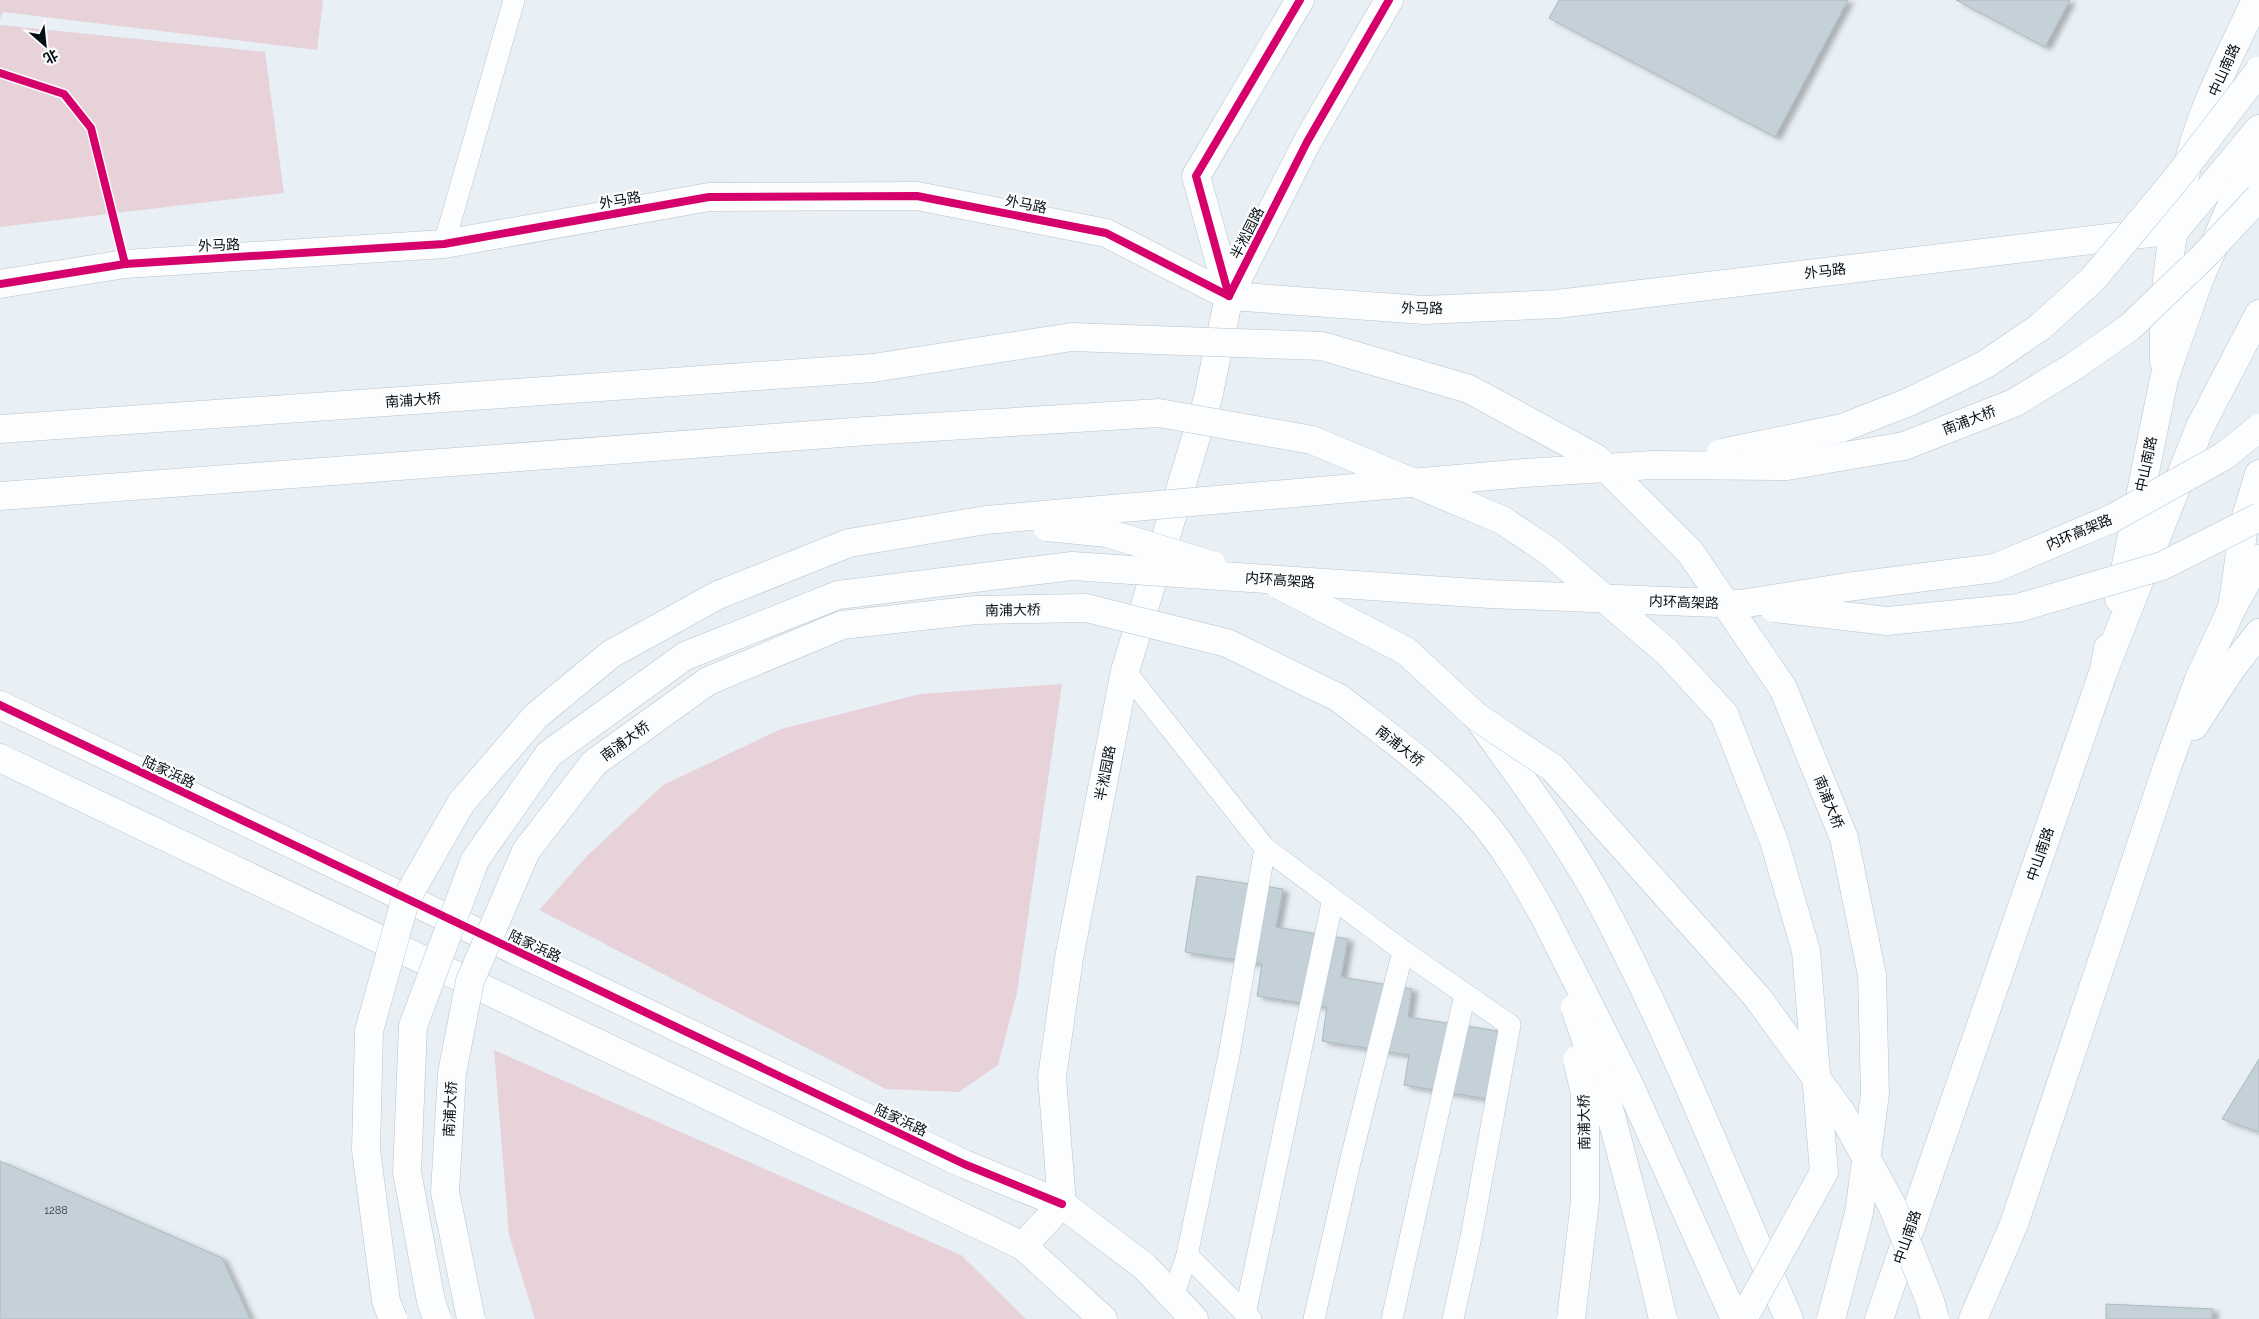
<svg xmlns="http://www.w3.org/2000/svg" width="2259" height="1319" font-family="Raleway,'Noto Sans SC',sans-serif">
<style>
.green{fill:#e7d2da}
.building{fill:#c4d1d9;stroke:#aeb8bf;filter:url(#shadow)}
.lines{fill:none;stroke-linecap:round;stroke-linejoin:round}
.lane-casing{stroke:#b9c3ca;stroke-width:22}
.street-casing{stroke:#b9c3ca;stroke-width:29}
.secondary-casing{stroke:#b9c3ca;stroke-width:29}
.primary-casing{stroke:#b9c3ca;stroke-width:29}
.highway-casing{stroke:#b9c3ca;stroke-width:29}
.lane{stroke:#fcfdfe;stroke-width:21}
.street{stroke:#fcfdfe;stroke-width:28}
.secondary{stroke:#fcfdfe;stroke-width:28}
.primary{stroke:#fcfdfe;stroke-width:28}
.highway{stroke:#fcfdfe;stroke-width:28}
.highway-bridge-casing{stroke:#b9c3ca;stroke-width:29;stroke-linecap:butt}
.highway-bridge{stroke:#fcfdfe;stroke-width:28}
.cycleway-casing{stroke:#fcfcfc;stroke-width:11}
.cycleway{stroke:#d6006c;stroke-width:8}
.labels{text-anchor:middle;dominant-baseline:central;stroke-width:4.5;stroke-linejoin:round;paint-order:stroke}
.number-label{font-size:11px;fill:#333e45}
.street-label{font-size:14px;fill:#030d14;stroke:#fcfcfc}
</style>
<defs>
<filter id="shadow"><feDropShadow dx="5.5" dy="3" stdDeviation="2.5" flood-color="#0004"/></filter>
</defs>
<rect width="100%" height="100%" fill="#e8f0f5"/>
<!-- green -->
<g class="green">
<path d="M0,0H323L317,50L3,12L0,19Z"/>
<path d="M0,25L265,52L284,193L0,227Z"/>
<path d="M1062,684L1017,993L998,1065L959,1092L886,1089L539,910L587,856L663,785L781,729L920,694Z"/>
<path d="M494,1050L961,1255L1026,1319H535L509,1235Z"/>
</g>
<!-- building -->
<g class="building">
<path d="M1559,0H1848L1775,137L1549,18Z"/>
<path d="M1956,0H2070L2045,47Z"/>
<path d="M1197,876L1283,889L1276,927L1348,939L1341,977L1412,989L1408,1017L1498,1031L1487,1099L1404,1085L1409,1055L1322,1041L1327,1007L1257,996L1262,964L1185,952Z"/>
<path d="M2259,1059V1132L2222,1119Z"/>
<path d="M0,1161L222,1258L250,1319H0Z"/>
<path d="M2106,1304L2213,1309L2212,1319H2106Z"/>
</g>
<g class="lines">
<!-- lane casing -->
<g class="lane-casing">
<g id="lane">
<path d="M444,244L514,0"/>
<path d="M1125,671L1265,848L1403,951L1510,1025L1471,1237L1453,1319"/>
<path d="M1187,1255L1251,1319"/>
<path d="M1173,1297L1187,1255L1229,1055L1265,848"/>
<path d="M1245,1314L1333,899"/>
<path d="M1314,1319L1351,1158L1403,951"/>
<path d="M1392,1319L1465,994"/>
</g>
</g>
<!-- street casing -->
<g class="street-casing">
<g id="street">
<path d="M0,284L125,264L444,244L709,197L917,196L1106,233L1229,296L1424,310L1557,304L2175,230"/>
<path d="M0,705L964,1164L1062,1204"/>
<path d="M0,758L1023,1246"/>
</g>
</g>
<!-- secondary casing -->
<g class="secondary-casing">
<g id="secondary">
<path d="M1229,296L1196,176L1300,0"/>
<path d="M1062,1204L1145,1267L1194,1319"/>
<path d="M1103,1319L1023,1246L1062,1204L1052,1077L1069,958L1125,671L1208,398L1229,296L1307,142L1389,0"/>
</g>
</g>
<!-- primary casing -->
<g class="primary-casing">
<g id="primary">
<path d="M2176,229L2259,129"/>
<path d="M2164,362C2162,281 2176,188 2205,111C2220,73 2239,36 2256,0"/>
<path d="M2119,599L2164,379L2199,280L2232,204L2259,163"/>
<path d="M2194,726L2231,669L2259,633"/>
<path d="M1879,1319L2104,670L2108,648"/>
<path d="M1973,1319L2014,1224L2167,767L2199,679L2232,608L2259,559"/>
</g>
</g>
<!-- highway casing -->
<g class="highway-casing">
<g id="highway">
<path d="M0,429L873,368"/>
<path d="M0,496L867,431"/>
<path d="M2232,608L2245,520L2259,474"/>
<path d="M2104,670L2200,427L2259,314"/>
<path d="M1339,698C1389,737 1442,774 1483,822C1507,850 1525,883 1543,914"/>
<path d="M1478,718C1522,780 1569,841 1604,908C1674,1041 1729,1182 1789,1319"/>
</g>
</g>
<!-- lane -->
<use href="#lane" class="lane"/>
<!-- street -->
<use href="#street" class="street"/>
<!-- secondary -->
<use href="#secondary" class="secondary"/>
<!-- primary -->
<use href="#primary" class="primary"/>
<!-- highway -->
<use href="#highway" class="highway"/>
<!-- highway-bridge casing -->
<g class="highway-bridge-casing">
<g id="highway-bridge">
<path d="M873,368L1072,337L1322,346L1469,389L1596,458L1690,552L1783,688L1844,838L1872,975L1875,1094L1859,1213L1831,1319"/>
<path d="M867,431L1159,413L1312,440L1502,520L1550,552L1667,652L1724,714L1774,841L1806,951L1824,1172L1743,1319"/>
<path d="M1721,453L1842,428L1909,402L1986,364L2040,327L2093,279L2177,178L2259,71"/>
<path d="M1047,527L1107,533L1212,565"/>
<path d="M1279,585L1406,651L1477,717L1553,768L1757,997L1841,1112L1892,1205L1930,1301L1935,1319"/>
<path d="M1774,608L1887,621L2018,608L2162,566L2259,517"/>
<path d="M1543,914L1628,1082L1735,1319"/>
<path d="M1575,1008L1609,1108L1646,1247L1663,1319"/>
<path d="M393,1319L386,1301L366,1150L369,1031L405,901L461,803L536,716L611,654L718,595L849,543L986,520L1525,473L1653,465L1787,466L1904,446L2014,403L2073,367L2130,327L2203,257L2259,197"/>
<path d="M437,1319L431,1301L407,1172L413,1026L475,860L549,754L685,656L838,595L1072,566L1490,594L1741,604L1847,587L1995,568L2111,519L2224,456L2259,428"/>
<path d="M471,1319L445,1192L452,1073L470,981L526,851L594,763L708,681L842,625L976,610L1086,608L1227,643L1339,698"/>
<path d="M1571,1319L1585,1201V1093L1577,1060"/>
</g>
</g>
<!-- highway-bridge -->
<use href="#highway-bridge" class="highway-bridge"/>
<!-- cycleway casing -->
<g class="cycleway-casing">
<g id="cycleway">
<path d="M0,73L64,94L91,128L125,264"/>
<path d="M0,284L125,264L444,244L709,197L917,196L1106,233L1229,296"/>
<path d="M1229,296L1307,142L1389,0"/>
<path d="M1229,296L1196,176L1300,0"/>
<path d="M0,705L964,1164L1062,1204"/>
</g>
</g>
<!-- cycleway -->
<use href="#cycleway" class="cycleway"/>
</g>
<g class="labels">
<!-- number labels -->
<g class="number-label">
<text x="56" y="1210">1288</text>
</g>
<!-- street labels -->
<g class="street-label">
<text transform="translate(2224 70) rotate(-66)">中山南路</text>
<text transform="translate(620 200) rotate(-10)">外马路</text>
<text transform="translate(1026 204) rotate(11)">外马路</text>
<text transform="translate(1247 233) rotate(-63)">半淞园路</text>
<text transform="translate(219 245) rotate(-3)">外马路</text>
<text transform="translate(1825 271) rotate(-7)">外马路</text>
<text transform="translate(1422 308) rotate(1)">外马路</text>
<text transform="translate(413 400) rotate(-4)">南浦大桥</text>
<text transform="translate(1969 420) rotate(-21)">南浦大桥</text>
<text transform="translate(2146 464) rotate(-78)">中山南路</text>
<text transform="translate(2079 532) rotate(-23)">内环高架路</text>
<text transform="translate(1280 580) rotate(4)">内环高架路</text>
<text transform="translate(1684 602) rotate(2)">内环高架路</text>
<text transform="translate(1013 610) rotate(-1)">南浦大桥</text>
<text transform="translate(625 741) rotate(-36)">南浦大桥</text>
<text transform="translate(1400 746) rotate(38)">南浦大桥</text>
<text transform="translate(169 772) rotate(25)">陆家浜路</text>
<text transform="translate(1105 773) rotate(-79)">半淞园路</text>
<text transform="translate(1829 802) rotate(68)">南浦大桥</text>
<text transform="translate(2040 854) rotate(-71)">中山南路</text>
<text transform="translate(535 946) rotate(25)">陆家浜路</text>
<text transform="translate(450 1109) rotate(-87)">南浦大桥</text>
<text transform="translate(901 1120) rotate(25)">陆家浜路</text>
<text transform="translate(1584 1122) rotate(-91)">南浦大桥</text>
<text transform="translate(1907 1237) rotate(-71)">中山南路</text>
</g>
</g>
<!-- north arrow -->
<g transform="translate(45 45) rotate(153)" stroke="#fcfcfc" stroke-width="4" paint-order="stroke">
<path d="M0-4L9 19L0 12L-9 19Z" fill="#030d14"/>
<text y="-8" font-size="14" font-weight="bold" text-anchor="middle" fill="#030d14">北</text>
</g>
</svg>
